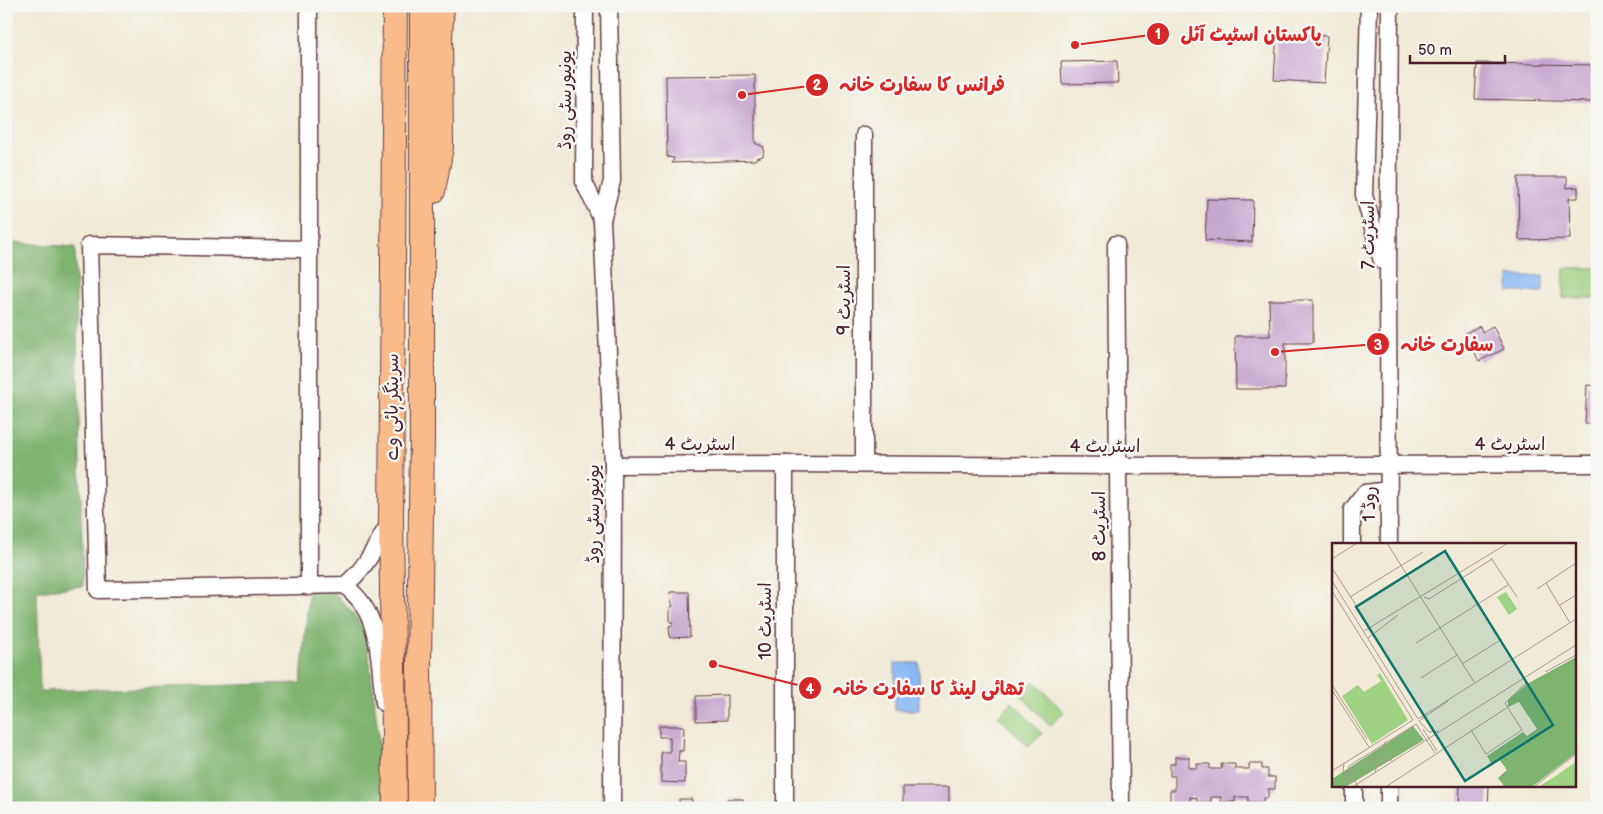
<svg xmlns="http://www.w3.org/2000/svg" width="1603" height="814" font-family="'Balsamiq Sans','Playpen Sans Arabic',sans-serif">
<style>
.green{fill:#9fd282;stroke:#747856}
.forest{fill:#7fb470;stroke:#646a4e}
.water{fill:#87b8f3;stroke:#686c8f}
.building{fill:#c6a6cf}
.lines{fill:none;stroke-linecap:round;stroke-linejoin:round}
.minor-casing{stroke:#633d45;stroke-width:19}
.highway-casing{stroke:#633d45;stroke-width:26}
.minor{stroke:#fff;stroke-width:16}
.highway{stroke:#fabb8b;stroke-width:24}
.labels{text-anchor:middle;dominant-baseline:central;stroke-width:5;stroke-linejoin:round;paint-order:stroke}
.street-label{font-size:18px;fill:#4a1f2b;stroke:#f6f6f2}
.inset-road{fill:none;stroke:#ae9992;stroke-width:1}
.view{fill:#0f766e;fill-opacity:0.15;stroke:#0f766e;stroke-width:2.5}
.inset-edge{fill:none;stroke:#4a1f2b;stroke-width:2.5}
.leader{fill:none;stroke:#d62828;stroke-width:2}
.callout-dot{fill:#d62828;stroke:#f6f6f2;stroke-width:2}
.mark-label{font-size:15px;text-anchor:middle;font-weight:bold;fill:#fff}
.callout-label{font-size:19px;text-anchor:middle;font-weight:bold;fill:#d62828;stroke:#f6f6f2;stroke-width:5;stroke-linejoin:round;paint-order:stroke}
</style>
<rect width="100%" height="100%" fill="#f6f6f2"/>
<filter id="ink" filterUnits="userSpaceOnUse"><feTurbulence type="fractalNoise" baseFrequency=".02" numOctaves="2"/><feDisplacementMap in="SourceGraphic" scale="10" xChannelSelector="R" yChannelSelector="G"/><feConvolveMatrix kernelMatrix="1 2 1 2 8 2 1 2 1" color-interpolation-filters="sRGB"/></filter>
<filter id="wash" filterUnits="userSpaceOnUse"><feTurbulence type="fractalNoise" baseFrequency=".0096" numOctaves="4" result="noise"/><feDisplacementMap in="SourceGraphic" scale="20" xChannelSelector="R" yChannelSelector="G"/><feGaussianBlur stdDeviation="1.12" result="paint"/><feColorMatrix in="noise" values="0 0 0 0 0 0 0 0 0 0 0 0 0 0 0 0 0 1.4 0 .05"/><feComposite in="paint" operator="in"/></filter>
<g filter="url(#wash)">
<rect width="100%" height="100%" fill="#f0ead6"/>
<!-- green -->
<g class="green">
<path d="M1564,268H1597V298H1563Z"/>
<path d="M1034,681L1064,712L1050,726L1020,694Z"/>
<path d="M1012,702L1042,734L1029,747L998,716Z"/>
</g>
<!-- forest -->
<path class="forest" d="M8,242L75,247L83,586L37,591L40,691L301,683L309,587L333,591L357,618L367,639L387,808H6V277Z"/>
<!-- water -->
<g class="water">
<rect x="1509" y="276" width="34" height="16"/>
<rect x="895" y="663" width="24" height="47"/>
</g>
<g id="blocks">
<!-- building -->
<g class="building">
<path d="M1277,33L1327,36L1324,83L1274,80Z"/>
<path d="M1117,61L1118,83L1062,84L1061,62Z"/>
<path d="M1477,63L1592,65L1591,102L1475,99Z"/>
<path d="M755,75V143L764,147L763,156L756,158L755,160L672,163L674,158L667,157L666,76Z"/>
<path d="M1518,177H1567V188L1578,187V198H1569L1570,239L1519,240Z"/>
<path d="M1207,199L1253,200L1252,242L1205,240Z"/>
<path d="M1269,300H1313V343H1285V389H1236L1235,336H1270Z"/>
<path d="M1480,326L1482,332L1493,326L1504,349L1479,361L1465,333Z"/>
<path d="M1587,385L1597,386V424H1585Z"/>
<path d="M670,592H689L690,637L670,638L669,626L673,625V622H670V607L673,606L671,601Z"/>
<path d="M727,695V720L696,721V696Z"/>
<path d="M659,726H684L683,751H679L678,762H685V783L661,782V752H670V737H659Z"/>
<path d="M1175,757H1189V768H1197V764H1210V769H1222L1221,764H1235V769H1249V764H1262V769H1268V777H1275V789H1268V798H1263V802H1248V797H1235V802H1221V797H1211V802H1197V798L1190,797V808H1175V803H1170V790H1175V776H1170V764H1175Z"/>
<path d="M1460,785H1489L1488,808H1459Z"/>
<rect x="903" y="787" width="46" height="21"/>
<path d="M679,799H692V808H680Z"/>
<rect x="728" y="799" width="15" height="9"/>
<rect x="701" y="805" width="20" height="3"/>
</g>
</g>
</g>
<g filter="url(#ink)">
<use href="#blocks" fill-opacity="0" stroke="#633d45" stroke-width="1"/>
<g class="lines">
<!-- minor casing -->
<g class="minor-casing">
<g id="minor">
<path d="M585,6L584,182L602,220"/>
<path d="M609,6L612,181L602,220L613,465L612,808"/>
<path d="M1369,6L1364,195L1382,261"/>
<path d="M864,135V464"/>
<path d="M1116,244L1121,808"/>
<path d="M309,249L89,245L98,590L345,585C366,569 378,542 391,520"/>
<path d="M613,465L785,464L1119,466L1597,464"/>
<path d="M1352,544V510L1365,493L1389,490"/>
<path d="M1389,544L1388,283L1390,6"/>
<path d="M345,585C351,591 359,598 363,605C381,632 380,671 384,703"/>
<path d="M309,587V6"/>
<path d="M1354,785V808"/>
<path d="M785,808V464"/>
<path d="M1389,808V785"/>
</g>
</g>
<!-- highway casing -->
<g class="highway-casing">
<g id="highway">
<path d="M433,191L441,147L440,35L442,6"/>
<path d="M395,808L391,519L395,6"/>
<path d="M420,808L419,663L422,434V6"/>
</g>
</g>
<!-- minor -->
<use href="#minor" class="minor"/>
<!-- highway -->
<use href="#highway" class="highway"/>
</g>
</g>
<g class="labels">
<!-- street labels -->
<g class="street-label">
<text transform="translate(565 100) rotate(-90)">یونیورسٹی روڈ</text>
<text transform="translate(1368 235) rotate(-90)">اسٹریٹ 7</text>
<text transform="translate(844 300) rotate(-90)">اسٹریٹ 9</text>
<text transform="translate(392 407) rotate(-90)">سرینگر ہائی وے</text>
<text x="700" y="444">اسٹریٹ 4</text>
<text x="1510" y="444">اسٹریٹ 4</text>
<text x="1105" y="446">اسٹریٹ 4</text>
<text transform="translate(1369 504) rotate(-90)">روڈ 1</text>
<text transform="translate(593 514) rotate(-90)">یونیورسٹی روڈ</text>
<text transform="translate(1099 526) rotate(-90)">اسٹریٹ 8</text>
<text transform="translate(765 621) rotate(-90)">اسٹریٹ 10</text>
</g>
</g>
<!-- overview -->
<g transform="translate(1332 543)">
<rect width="244" height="244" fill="#f0ead6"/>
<path d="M174,49L185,66L177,72L165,54ZM48,130L76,177L40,201L10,153L26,142L32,149L49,138L45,132ZM244,219V243H208L222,234Z" fill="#9fd282"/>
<path d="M244,114V210L201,243H172L166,235L175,227L167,216L159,220L155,213L191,189L195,193L205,186L187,159L176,164V157L195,141ZM81,183L92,197L15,243H0V236Z" fill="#7fb470"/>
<path class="inset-road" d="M55,0L142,139M159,15L185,54M0,16L25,0M0,25L36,81M0,38L86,176M214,40L238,80M205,46L244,20M0,48L81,177L0,228M18,54L91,9M92,54L97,56L160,16M228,62L244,52M32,88L176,0M40,89L51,105M36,95L66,72M84,100L176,42M130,121L170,96M213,129L244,112M89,135L125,112M0,142L35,196M0,147L37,204M173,160L194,140M86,176L244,76M87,178L116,158M87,178L97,189L107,188M84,181L103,210M91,186L105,208M139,187L154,211L190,187L173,160M54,198L46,212L49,217H60M12,220L11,228L19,240M20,235L23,225L39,215L45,221L43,230M22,243L244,102M26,243L16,227L17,223L84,181M55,243L176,164M203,243L244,211"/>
<path class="view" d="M113,8L221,182L133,238L24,64Z"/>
<rect width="244" height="244" class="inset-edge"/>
</g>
<!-- callouts -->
<path class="leader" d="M1075 45L1158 34M742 95L817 85M1275 352L1378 344M713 664L810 688"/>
<g class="callout-dot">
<circle cx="1075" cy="45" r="5"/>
<circle cx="742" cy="95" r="5"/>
<circle cx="1275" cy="352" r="5"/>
<circle cx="713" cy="664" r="5"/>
<circle cx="1158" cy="34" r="12"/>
<circle cx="817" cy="85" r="12"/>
<circle cx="1378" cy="344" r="12"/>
<circle cx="810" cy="688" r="12"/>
</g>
<g class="mark-label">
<text x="1158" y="39">1</text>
<text x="817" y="90">2</text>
<text x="1378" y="350">3</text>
<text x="810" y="694">4</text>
</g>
<g class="callout-label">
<text x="1251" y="41">پاکستان اسٹیٹ آئل</text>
<text x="922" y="91">فرانس کا سفارت خانہ</text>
<text x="1447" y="351">سفارت خانہ</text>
<text x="928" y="695">تھائی لینڈ کا سفارت خانہ</text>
</g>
<!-- margin -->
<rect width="1603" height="814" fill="none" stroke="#f6f6f2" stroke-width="25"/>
<!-- scale -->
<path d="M1410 55v8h95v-8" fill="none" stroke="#4a1f2b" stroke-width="2.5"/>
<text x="1418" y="55" font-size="15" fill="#4a1f2b" stroke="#f6f6f2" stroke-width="4" paint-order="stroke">50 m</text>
</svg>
